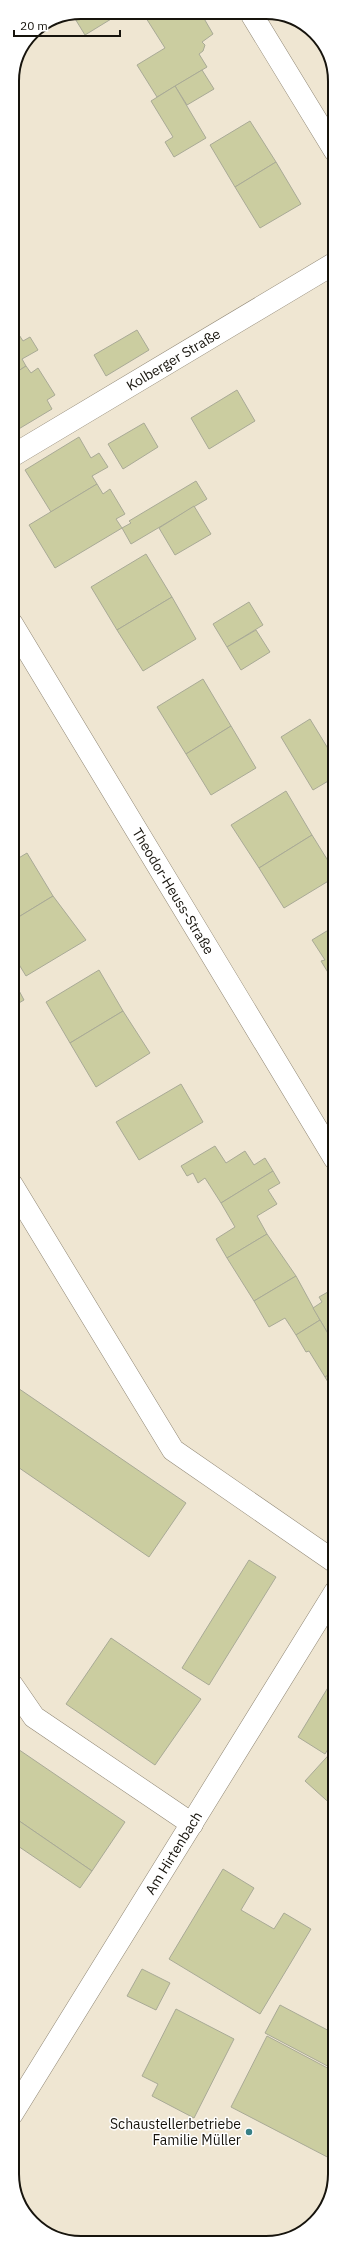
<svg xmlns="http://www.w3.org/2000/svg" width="347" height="2255" font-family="'IBM Plex Sans',sans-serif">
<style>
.building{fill:#cbcda0;stroke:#a9aa96}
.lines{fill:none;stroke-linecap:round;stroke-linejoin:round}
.minor-casing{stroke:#908775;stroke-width:23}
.minor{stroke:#fff;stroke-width:22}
.poi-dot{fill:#388087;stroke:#fff;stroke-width:1.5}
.labels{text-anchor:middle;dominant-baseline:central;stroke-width:3;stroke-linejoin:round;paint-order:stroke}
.street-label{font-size:14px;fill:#17140d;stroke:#fff}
.poi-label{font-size:14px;fill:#17140d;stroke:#fff;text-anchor:end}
.rim{fill:none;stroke:#17140d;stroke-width:2}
</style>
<rect width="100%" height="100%" fill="#efe6d2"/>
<!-- building -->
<g class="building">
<path d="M202,15L213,34L202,42L205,45L203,51L199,54L207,67L157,97L137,65L165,48L146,18L150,16Z"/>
<path d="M116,16L85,35L74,17Z"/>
<path d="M202,70L214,89L187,105L175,86Z"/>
<path d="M175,86L206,138L174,157L165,142L173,137L151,101Z"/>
<path d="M250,121L276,162L235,187L210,145Z"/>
<path d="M276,162L301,204L260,228L235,187Z"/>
<path d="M12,324L23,341L30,337L38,350L22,359L26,366L12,375Z"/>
<path d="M137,330L149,350L106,376L94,355Z"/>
<path d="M335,335V352L328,340Z"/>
<path d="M26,366L31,373L38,368L55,395L47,400L52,409L12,433V375Z"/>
<path d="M237,390L255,421L209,449L191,418Z"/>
<path d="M144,423L158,447L123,469L108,444Z"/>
<path d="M79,437L91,458L99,453L108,467L92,476L97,484L51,512L25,470Z"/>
<path d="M196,481L207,499L131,544L122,528L131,523L129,521Z"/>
<path d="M97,484L103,494L110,489L125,514L116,519L122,528L55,568L29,525Z"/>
<path d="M194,506L211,534L175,555L159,528Z"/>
<path d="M146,554L172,597L117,630L91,587Z"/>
<path d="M172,597L196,639L143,671L117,630Z"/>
<path d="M249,602L263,625L227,647L213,624Z"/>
<path d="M256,630L270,652L241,670L227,647Z"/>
<path d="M203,679L231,726L186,754L157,707Z"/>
<path d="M310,719L335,760V777L313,790L281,737Z"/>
<path d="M231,726L256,768L211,795L186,754Z"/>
<path d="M286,791L312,835L259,868L231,825Z"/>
<path d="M312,835L335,872V877L284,908L259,868Z"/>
<path d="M27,853L53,896L12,921V862Z"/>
<path d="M53,896L86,940L26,976L12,953V921Z"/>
<path d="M335,926V984L321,961L325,960L312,940Z"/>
<path d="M99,970L123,1011L70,1043L46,1002Z"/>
<path d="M16,985L24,1000L12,1007V987Z"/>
<path d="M123,1011L150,1053L96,1087L70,1043Z"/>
<path d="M181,1084L203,1122L139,1160L116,1122Z"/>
<path d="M215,1146L226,1163L245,1151L254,1165L265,1158L273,1171L221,1203L205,1178L198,1183L193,1173L187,1176L181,1166Z"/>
<path d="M273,1171L280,1183L268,1190L277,1204L257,1216L267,1234L227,1258L216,1239L235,1227L221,1203Z"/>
<path d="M267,1234L296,1276L254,1301L227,1258Z"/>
<path d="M296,1276L320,1320L296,1335L285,1318L269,1327L254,1301Z"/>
<path d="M335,1288V1334L330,1337L313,1308L322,1302L319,1297Z"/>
<path d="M320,1320L330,1337L335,1334V1371L325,1377L309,1351L306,1352L296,1335Z"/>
<path d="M335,1371V1394L325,1377Z"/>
<path d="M12,1384L186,1503L149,1557L12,1463Z"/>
<path d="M249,1560L276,1577L209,1685L182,1668Z"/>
<path d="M111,1638L201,1699L155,1765L66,1704Z"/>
<path d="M335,1676V1738L325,1754L298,1737Z"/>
<path d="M12,1745L125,1822L92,1871L12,1816Z"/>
<path d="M335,1748V1808L305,1781Z"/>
<path d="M12,1816L92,1871L80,1888L12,1842Z"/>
<path d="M223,1869L254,1888L241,1910L274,1929L284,1913L311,1929L260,2014L169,1959Z"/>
<path d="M142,1969L170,1983L156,2010L127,1996Z"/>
<path d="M280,2005L335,2034V2070L265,2033Z"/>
<path d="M176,2009L234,2039L194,2118L152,2096L158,2084L142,2076Z"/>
<path d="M267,2036L335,2072V2161L231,2107Z"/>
</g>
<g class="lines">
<!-- minor casing -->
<g class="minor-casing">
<g id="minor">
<path d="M252,15L335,151"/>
<path id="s1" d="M12,456L335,263"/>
<path id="s2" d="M12,624L335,1159"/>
<path d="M12,1185L173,1450L335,1562"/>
<path d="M12,1685L34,1717L192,1824"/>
<path id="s3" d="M12,2114L335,1592"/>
</g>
</g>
<!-- minor -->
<use href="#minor" class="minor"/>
</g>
<!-- markers -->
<circle class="poi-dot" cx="249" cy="2132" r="4"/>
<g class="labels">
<!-- street labels -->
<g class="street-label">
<text stroke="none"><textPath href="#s1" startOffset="188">Kolberger Straße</textPath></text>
<text stroke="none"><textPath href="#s2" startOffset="312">Theodor-Heuss-Straße</textPath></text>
<text stroke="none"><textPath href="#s3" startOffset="307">Am Hirtenbach</textPath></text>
</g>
<!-- poi labels -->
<g class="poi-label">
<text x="241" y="2124">Schaustellerbetriebe<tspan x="241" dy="16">Familie Müller</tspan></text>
</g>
</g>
<!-- crop -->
<path d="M0 0H347V2255H0ZM81 19H266A62 62 0 0 1 328 81V2174A62 62 0 0 1 266 2236H81A62 62 0 0 1 19 2174V81A62 62 0 0 1 81 19Z" fill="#fff" fill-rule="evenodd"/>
<path class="rim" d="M81 19H266A62 62 0 0 1 328 81V2174A62 62 0 0 1 266 2236H81A62 62 0 0 1 19 2174V81A62 62 0 0 1 81 19Z"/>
<!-- scale -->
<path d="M14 30v6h106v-6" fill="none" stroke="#17140d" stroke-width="2"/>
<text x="20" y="30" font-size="12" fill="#17140d" stroke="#ffffff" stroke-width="3" paint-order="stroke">20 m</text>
</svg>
